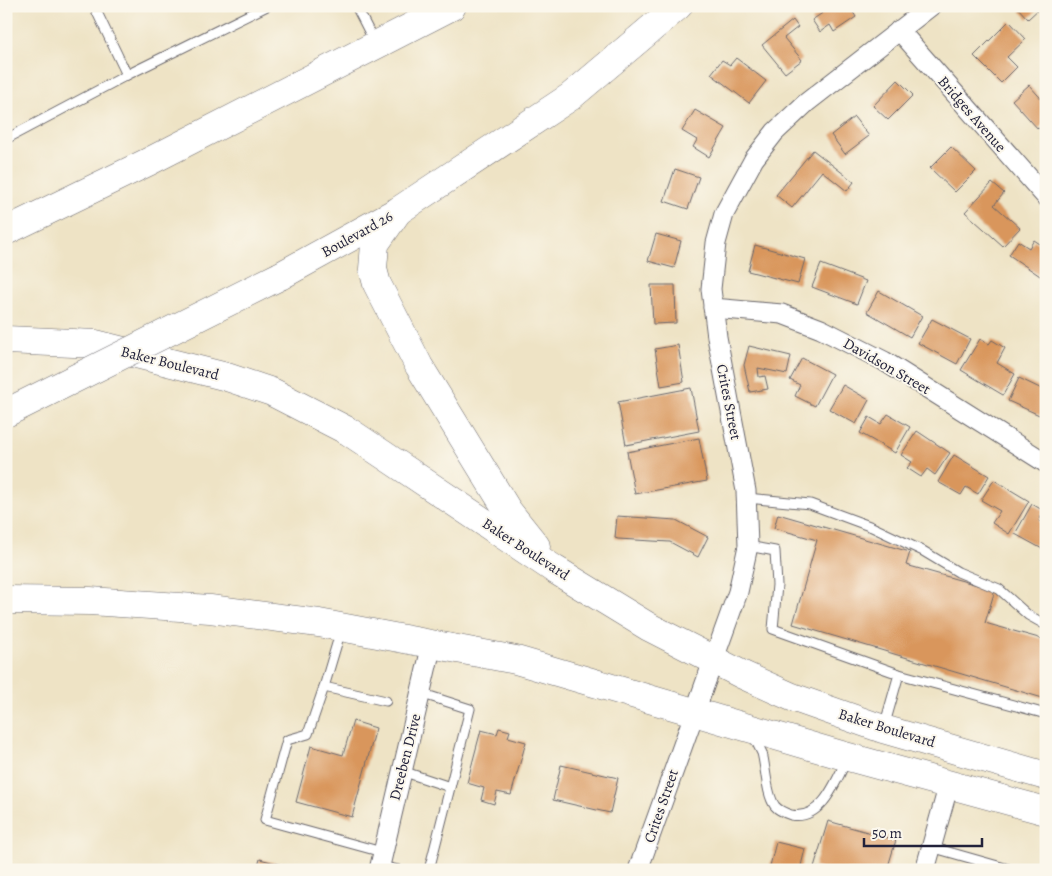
<svg xmlns="http://www.w3.org/2000/svg" width="1052" height="876" font-family="Alegreya,serif">
<style>
.building{fill:#d9965c}
.lines{fill:none;stroke-linecap:round;stroke-linejoin:round}
.service-casing{stroke:#69666b;stroke-width:11}
.minor-casing{stroke:#69666b;stroke-width:21}
.primary-casing{stroke:#69666b;stroke-width:29}
.service{stroke:#fff;stroke-width:9}
.minor{stroke:#fff;stroke-width:19}
.primary{stroke:#fff;stroke-width:28}
.primary-bridge-casing{stroke:#69666b;stroke-width:29;stroke-linecap:butt}
.primary-bridge{stroke:#fff;stroke-width:28}
.labels{text-anchor:middle;dominant-baseline:central;stroke-width:4;stroke-linejoin:round;paint-order:stroke}
.street-label{font-size:15px;fill:#22223b;stroke:#fbf7ec}
</style>
<rect width="100%" height="100%" fill="#fbf7ec"/>
<filter id="ink" filterUnits="userSpaceOnUse"><feTurbulence type="fractalNoise" baseFrequency=".02" numOctaves="2"/><feDisplacementMap in="SourceGraphic" scale="10" xChannelSelector="R" yChannelSelector="G"/><feConvolveMatrix kernelMatrix="1 2 1 2 8 2 1 2 1" color-interpolation-filters="sRGB"/></filter>
<filter id="wash" filterUnits="userSpaceOnUse"><feTurbulence type="fractalNoise" baseFrequency=".0096" numOctaves="4" result="noise"/><feDisplacementMap in="SourceGraphic" scale="20" xChannelSelector="R" yChannelSelector="G"/><feGaussianBlur stdDeviation="1.12" result="paint"/><feColorMatrix in="noise" values="0 0 0 0 0 0 0 0 0 0 0 0 0 0 0 0 0 1.4 0 .05"/><feComposite in="paint" operator="in"/></filter>
<g filter="url(#wash)">
<rect width="100%" height="100%" fill="#eee3c5"/>
<g id="blocks">
<!-- building -->
<g class="building">
<path d="M833,6H849L856,17L834,32L830,25L820,32L812,20Z"/>
<path d="M1016,6H1042L1028,19Z"/>
<path d="M793,20L798,27L784,38L802,60L785,73L762,45Z"/>
<path d="M1009,21L1026,39L1007,57L1017,67L1001,83L974,56Z"/>
<path d="M736,58L766,81L749,103L711,74L722,60L730,65Z"/>
<path d="M898,80L913,95L888,120L873,106Z"/>
<path d="M1029,85L1046,104V122L1038,129L1012,100Z"/>
<path d="M695,110L726,128L709,157L693,147L697,140L682,131Z"/>
<path d="M854,117L869,136L845,154L831,135Z"/>
<path d="M951,147L976,171L955,192L930,168Z"/>
<path d="M813,150L854,182L847,191L822,171L792,208L776,195Z"/>
<path d="M675,169L699,177L688,209L664,201Z"/>
<path d="M992,183L1004,193L994,205L1020,228L1003,246L965,212Z"/>
<path d="M656,234L681,241L674,268L648,261Z"/>
<path d="M1034,240L1046,248V280L1009,255L1018,241L1029,248Z"/>
<path d="M755,245L805,259L798,284L748,271Z"/>
<path d="M821,264L866,281L857,304L812,287Z"/>
<path d="M651,285H675L676,323L653,324Z"/>
<path d="M879,291L922,316L910,337L867,312Z"/>
<path d="M932,319L970,339L957,364L918,343Z"/>
<path d="M980,339L989,344L992,340L1005,348L997,363L1015,374L1003,395L961,370Z"/>
<path d="M678,345L684,382L661,386L655,349Z"/>
<path d="M749,346L791,356L787,374L758,368L759,377L765,376L768,389L750,392L744,365Z"/>
<path d="M802,358L832,374L815,406L795,396L800,385L790,380Z"/>
<path d="M1019,378L1046,391V418L1008,401Z"/>
<path d="M843,385L869,400L856,424L829,409Z"/>
<path d="M691,388L699,431L626,445L618,402Z"/>
<path d="M888,414L910,427L895,453L860,433L869,417L881,424Z"/>
<path d="M917,431L950,453L935,475L927,469L921,477L907,468L912,462L901,455Z"/>
<path d="M699,438L707,481L635,494L627,452Z"/>
<path d="M954,455L989,476L978,494L966,487L961,495L938,482Z"/>
<path d="M994,480L1029,501L1009,534L992,523L1000,511L981,500Z"/>
<path d="M1032,504L1044,511L1039,521L1046,524V551L1015,534Z"/>
<path d="M778,514L910,552L906,565L995,590L985,623L1046,640V699L793,624L817,540L774,528Z"/>
<path d="M617,516L676,520L708,537L698,557L670,542L618,539L615,538Z"/>
<path d="M353,721L376,728L352,817L296,802L311,746L343,755Z"/>
<path d="M499,728L510,731L508,737L526,742L511,795L497,792L494,804L481,800L484,788L467,783L481,730L497,734Z"/>
<path d="M561,765L618,778L610,813L553,800Z"/>
<path d="M828,821L896,840L887,870H824L814,867Z"/>
<path d="M776,842L805,849L800,870H769Z"/>
<path d="M260,859L297,869V870H257Z"/>
</g>
</g>
</g>
<g filter="url(#ink)">
<use href="#blocks" fill-opacity="0" stroke="#69666b" stroke-width="1"/>
<g class="lines">
<!-- service casing -->
<g class="service-casing">
<g id="service">
<path d="M94,6L127,75"/>
<path d="M356,6L375,43"/>
<path d="M6,139L127,75L267,6"/>
<path d="M747,498L810,504L872,527L923,551L958,572L999,589L1028,615L1046,625"/>
<path d="M748,546L775,551L777,585L773,629L899,674L1046,714"/>
<path d="M341,630L324,687L386,701"/>
<path d="M324,687L308,734L287,740L265,820L382,852"/>
<path d="M420,693L470,709L429,870"/>
<path d="M884,727L899,674"/>
<path d="M753,735C756,741 759,747 762,753C766,767 766,794 775,806C779,811 785,813 791,815C822,821 836,781 847,759"/>
<path d="M402,771L450,787"/>
<path d="M931,847L1012,870"/>
<path d="M379,866L398,870"/>
</g>
</g>
<!-- minor casing -->
<g class="minor-casing">
<g id="minor">
<path d="M899,30L1046,197"/>
<path d="M713,308L782,314L821,329L884,361L1046,463"/>
<path d="M379,870L432,644"/>
<path d="M638,870L738,592L748,546L746,491L717,337L711,289L716,243L724,214L754,159L775,132L806,103L931,6"/>
<path d="M925,870L949,784"/>
</g>
</g>
<!-- primary casing -->
<g class="primary-casing">
<g id="primary">
<path d="M396,214L375,244L373,269L377,284L419,366L508,511L536,546"/>
<path d="M6,231L148,162L452,6"/>
<path d="M280,276L398,211L570,97L678,6"/>
<path d="M6,340L96,344L227,377L272,392L348,431L554,569L649,627L743,675L792,697L883,729L1046,776"/>
<path d="M6,600L90,601L210,609L319,623L516,660L841,755L1046,811"/>
</g>
</g>
<!-- service -->
<use href="#service" class="service"/>
<!-- minor -->
<use href="#minor" class="minor"/>
<!-- primary -->
<use href="#primary" class="primary"/>
<!-- primary-bridge casing -->
<g class="primary-bridge-casing">
<path id="primary-bridge" d="M6,413L280,276"/>
</g>
<!-- primary-bridge -->
<use href="#primary-bridge" class="primary-bridge"/>
</g>
</g>
<g class="labels">
<!-- street labels -->
<g class="street-label">
<text transform="translate(972 114) rotate(49)">Bridges Avenue</text>
<text transform="translate(357 234) rotate(-29)">Boulevard 26</text>
<text transform="translate(170 363) rotate(14)">Baker Boulevard</text>
<text transform="translate(887 366) rotate(30)">Davidson Street</text>
<text transform="translate(729 402) rotate(79)">Crites Street</text>
<text transform="translate(526 549) rotate(33)">Baker Boulevard</text>
<text transform="translate(887 728) rotate(17)">Baker Boulevard</text>
<text transform="translate(405 757) rotate(-76)">Dreeben Drive</text>
<text transform="translate(661 806) rotate(-71)">Crites Street</text>
</g>
</g>
<!-- margin -->
<rect width="1052" height="876" fill="none" stroke="#fbf7ec" stroke-width="25"/>
<!-- scale -->
<path d="M864 838v8h118v-8" fill="none" stroke="#22223b" stroke-width="2.5"/>
<text x="872" y="838" font-size="15" fill="#22223b" stroke="#fbf7ec" stroke-width="4" paint-order="stroke">50 m</text>
</svg>
